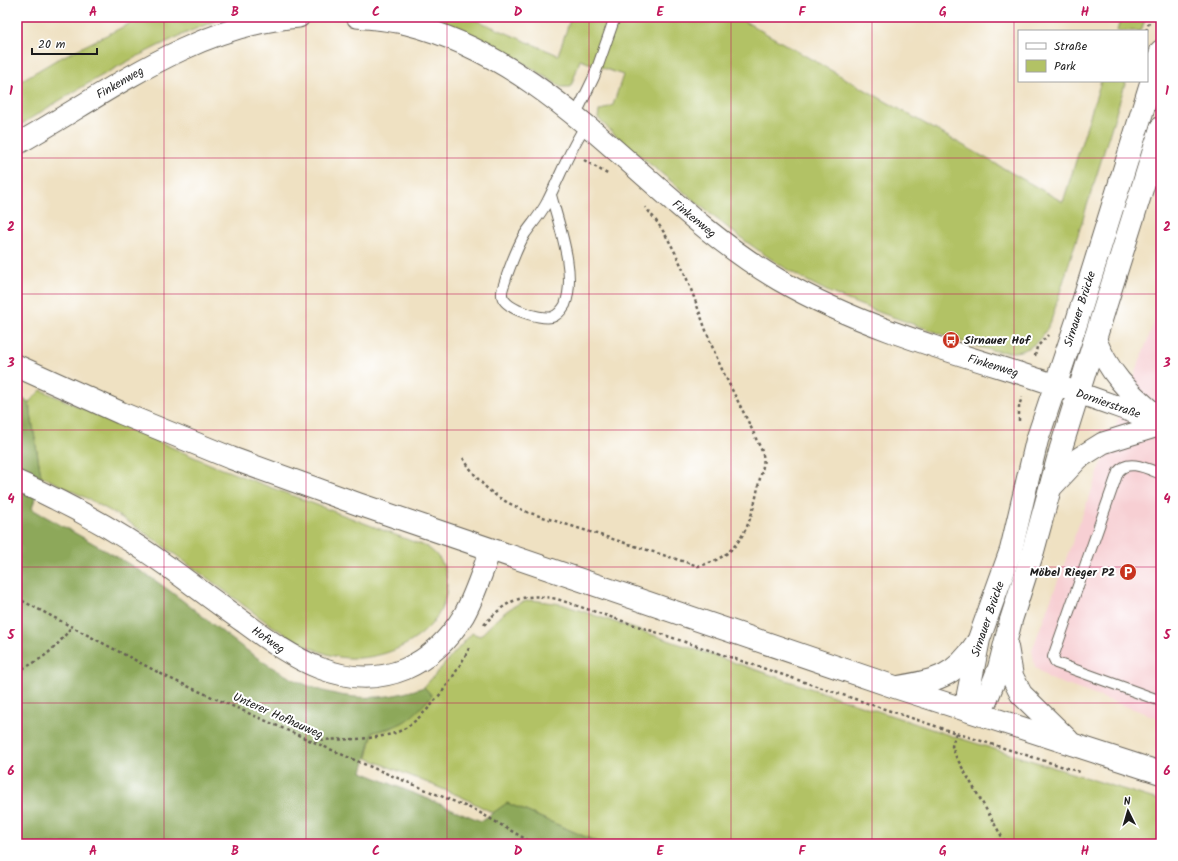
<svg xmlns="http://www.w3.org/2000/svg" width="1178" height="861" font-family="Kalam,sans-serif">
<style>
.built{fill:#f7cfd3}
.green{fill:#b2c265;stroke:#676f40}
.forest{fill:#8da85a;stroke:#54623b}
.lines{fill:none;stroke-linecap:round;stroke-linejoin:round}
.service-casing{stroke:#666156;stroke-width:12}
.minor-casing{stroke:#666156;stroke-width:23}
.secondary-casing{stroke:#666156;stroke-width:24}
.path{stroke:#666156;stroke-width:2.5;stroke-dasharray:3 3;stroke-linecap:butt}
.service{stroke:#fff;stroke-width:10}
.minor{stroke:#fff;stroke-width:21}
.secondary{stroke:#fff;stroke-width:22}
.grid{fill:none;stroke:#c2185b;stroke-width:1;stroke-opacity:0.55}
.labels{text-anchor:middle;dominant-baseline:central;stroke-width:4;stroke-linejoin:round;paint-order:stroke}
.street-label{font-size:12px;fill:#1c1c1c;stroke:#fff}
.poi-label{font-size:12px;font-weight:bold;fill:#1c1c1c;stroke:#fff;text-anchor:start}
.neatline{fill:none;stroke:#c2185b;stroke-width:1.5}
.grid-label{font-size:13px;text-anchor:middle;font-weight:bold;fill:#c2185b}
</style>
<rect width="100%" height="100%" fill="#fff"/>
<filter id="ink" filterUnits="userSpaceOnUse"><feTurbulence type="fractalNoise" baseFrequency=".025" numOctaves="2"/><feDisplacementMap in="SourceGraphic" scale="8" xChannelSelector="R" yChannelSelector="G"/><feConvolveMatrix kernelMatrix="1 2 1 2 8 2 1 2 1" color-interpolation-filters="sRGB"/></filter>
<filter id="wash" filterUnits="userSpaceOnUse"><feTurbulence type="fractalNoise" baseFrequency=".012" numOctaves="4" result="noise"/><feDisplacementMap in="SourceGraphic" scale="16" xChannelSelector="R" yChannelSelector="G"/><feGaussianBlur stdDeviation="0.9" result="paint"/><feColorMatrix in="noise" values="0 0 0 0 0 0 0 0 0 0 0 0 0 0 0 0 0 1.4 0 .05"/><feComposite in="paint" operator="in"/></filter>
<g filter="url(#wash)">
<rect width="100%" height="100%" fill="#efe1c2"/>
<!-- built -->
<path class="built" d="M1161,304V719L1050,679L1035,667L1032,650Z"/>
<!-- green -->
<g class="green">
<path d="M143,17H226C152,44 83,85 17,127V83L56,60Z"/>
<path d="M430,17H469L558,55L571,17H737L1063,202L1101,81H1126L1051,321C1046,332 1038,344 1026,349C1004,360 955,339 933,331C898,319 862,307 829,292C768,263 717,220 666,177C643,158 618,140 598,118L599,111L613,105L623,75L580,60L571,87H561C519,59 478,34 430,17Z"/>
<path d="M1121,17H1146L1141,31H1117Z"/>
<path d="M41,390L212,465L427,547C440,556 446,566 447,582C448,638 374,670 327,654C281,639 242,602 203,575C170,551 138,526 103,507C83,496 62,486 41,476L29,402Z"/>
<path d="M532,600L561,604L946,734L1161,801V844H602L507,803L493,813L462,797L367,758L373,732L392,728L432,696L424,687L472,633L480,636C495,621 510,603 532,600Z"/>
</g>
<!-- forest -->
<path class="forest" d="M17,396L29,402L41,476L32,509C71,531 112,553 150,577C237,635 307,729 424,687L432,696C409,720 406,725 373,732L362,772L481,821L507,803L602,844H17Z"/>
</g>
<g filter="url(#ink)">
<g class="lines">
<!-- service casing -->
<g class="service-casing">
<g id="service">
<path d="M575,116L594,77L615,17"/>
<path d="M551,195C559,225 577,274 565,305C562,310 558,315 552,317C540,320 500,308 502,293C502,288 505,283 506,278C511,264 517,247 525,234C532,224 540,215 546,204C560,177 569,150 586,125"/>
<path d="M1161,474C1148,469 1128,458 1118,472L1053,657L1056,663L1059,664L1161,701"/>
</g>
</g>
<!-- minor casing -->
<g class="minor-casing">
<g id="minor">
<path d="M357,17C374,19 391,20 407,24C559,62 649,204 779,280C855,324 938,348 1022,374C1069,389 1115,406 1161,422"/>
<path d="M17,144C106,94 193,25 299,17"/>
<path d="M1095,338C1109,373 1127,391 1156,415"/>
<path d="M17,481C69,504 120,532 167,566C193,585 218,604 245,623C291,657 345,694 405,669C430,658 450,638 464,615C475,595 482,572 490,551"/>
<path d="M1049,490L1079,458L1103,443L1161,425"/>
</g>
</g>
<!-- secondary casing -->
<g class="secondary-casing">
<g id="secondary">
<path d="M17,366L121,413L231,458L358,504L895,687L1161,773"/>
<path d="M1007,647L1012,676L1021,694L1068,740"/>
<path d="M898,687C935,681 955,677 976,644"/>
<path d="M971,711L968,694L979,639L1011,550L1037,440L1077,321L1161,51"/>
<path d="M971,711L981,707L986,701L999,668L1011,620L1033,551L1061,448L1161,128"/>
</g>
</g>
<!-- path -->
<g class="path">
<path d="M1146,31L1151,17"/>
<path d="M584,160L609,175"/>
<path d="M1035,356L1037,347L1048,335"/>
<path d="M1019,421V406L1022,397"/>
<path d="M463,458C484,490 493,496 527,512L698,566C742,557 752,521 759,482C761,474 765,463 763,455C762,449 757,442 755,436C744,412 731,389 720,365C696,312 685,252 645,207"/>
<path d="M17,598L169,678L359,762L477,811L534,844"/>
<path d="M484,625C506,600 523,592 557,599L956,733L1080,772"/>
<path d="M17,671C41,661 57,648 71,627"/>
<path d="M956,733L952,746L955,755L1006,844"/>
<path d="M309,740C337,739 368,741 395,733C424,723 458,673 470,646"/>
</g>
<!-- service -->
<use href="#service" class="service"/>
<!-- minor -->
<use href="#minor" class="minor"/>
<!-- secondary -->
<use href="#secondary" class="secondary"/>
</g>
</g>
<!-- grid -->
<path class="grid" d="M164,17V844M306,17V844M447,17V844M589,17V844M731,17V844M872,17V844M1014,17V844M17,158H1161M17,294H1161M17,430H1161M17,567H1161M17,703H1161"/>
<!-- icons -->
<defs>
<g id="bus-disc" transform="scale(0.9)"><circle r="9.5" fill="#c8321e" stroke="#fff"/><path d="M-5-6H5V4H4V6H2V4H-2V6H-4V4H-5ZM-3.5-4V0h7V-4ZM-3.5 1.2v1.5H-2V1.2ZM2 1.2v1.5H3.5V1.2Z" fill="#fff"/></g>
<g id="parking-disc" transform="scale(0.9)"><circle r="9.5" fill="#c8321e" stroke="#fff"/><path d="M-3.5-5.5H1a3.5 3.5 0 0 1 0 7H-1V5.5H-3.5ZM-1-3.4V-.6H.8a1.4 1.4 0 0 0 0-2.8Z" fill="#fff"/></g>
</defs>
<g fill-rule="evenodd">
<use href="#bus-disc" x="951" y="340"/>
<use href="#parking-disc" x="1128" y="572"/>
</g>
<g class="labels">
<!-- street labels -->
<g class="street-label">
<text transform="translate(120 83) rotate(-30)">Finkenweg</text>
<text transform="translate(694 219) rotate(39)">Finkenweg</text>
<text transform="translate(1080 309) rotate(-72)">Sirnauer Brücke</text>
<text transform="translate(993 366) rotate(17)">Finkenweg</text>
<text transform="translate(1108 404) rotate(19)">Dornierstraße</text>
<text transform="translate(988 619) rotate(-71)">Sirnauer Brücke</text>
<text transform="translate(268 640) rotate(35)">Hofweg</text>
<text transform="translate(278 716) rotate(24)">Unterer Hofhauweg</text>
</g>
<!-- poi labels -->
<g class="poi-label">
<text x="964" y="340">Sirnauer Hof</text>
<text x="1115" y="572" text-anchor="end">Möbel Rieger P2</text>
</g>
</g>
<!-- margin -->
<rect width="1178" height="861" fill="none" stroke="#fff" stroke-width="44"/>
<!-- legend -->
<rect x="1018" y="30" width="130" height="52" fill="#ffffff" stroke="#a4a4a4"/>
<rect x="1026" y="43" width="20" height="6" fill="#ffffff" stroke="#a4a4a4"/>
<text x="1054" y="50" font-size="12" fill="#1c1c1c">Straße</text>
<rect x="1026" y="60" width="20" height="12" fill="#b2c265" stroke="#a4a4a4"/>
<text x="1054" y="70" font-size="12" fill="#1c1c1c">Park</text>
<!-- north arrow -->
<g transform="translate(1128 811) rotate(355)" stroke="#ffffff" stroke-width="3" paint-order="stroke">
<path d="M0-3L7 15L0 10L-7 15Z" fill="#1c1c1c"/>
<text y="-6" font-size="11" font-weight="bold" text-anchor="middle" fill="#1c1c1c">N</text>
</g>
<!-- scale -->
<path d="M32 48v6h65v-6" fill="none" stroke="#1c1c1c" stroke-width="2"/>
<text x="38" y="48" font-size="12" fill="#1c1c1c" stroke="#ffffff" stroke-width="3" paint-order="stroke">20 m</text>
<rect x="22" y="22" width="1134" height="817" class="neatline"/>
<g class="grid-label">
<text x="93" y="16">A</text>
<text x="235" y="16">B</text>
<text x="376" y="16">C</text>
<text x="518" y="16">D</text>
<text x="660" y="16">E</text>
<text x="802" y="16">F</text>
<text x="943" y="16">G</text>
<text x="1085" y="16">H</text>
<text x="11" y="95">1</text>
<text x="1167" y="95">1</text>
<text x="11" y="231">2</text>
<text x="1167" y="231">2</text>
<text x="11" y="367">3</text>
<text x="1167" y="367">3</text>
<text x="11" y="503">4</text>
<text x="1167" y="503">4</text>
<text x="11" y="639">5</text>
<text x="1167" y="639">5</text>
<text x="11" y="775">6</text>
<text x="1167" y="775">6</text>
<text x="93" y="855">A</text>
<text x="235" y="855">B</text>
<text x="376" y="855">C</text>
<text x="518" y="855">D</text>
<text x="660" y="855">E</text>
<text x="802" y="855">F</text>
<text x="943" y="855">G</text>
<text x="1085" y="855">H</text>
</g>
</svg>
